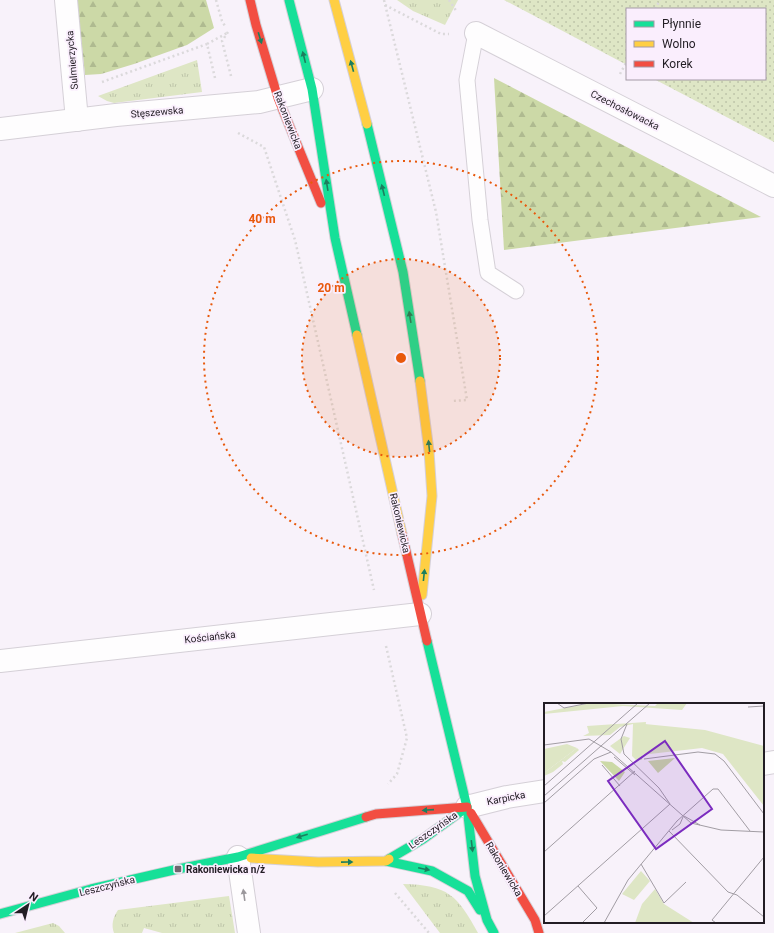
<svg xmlns="http://www.w3.org/2000/svg" width="774" height="933" font-family="Roboto,sans-serif">
<style>
.grass{fill:url(#grass-tufts)}
.forest{fill:url(#forest-firs)}
.park{fill:url(#park-dots)}
.lines{fill:none;stroke-linecap:round;stroke-linejoin:round}
.lane-casing{stroke:#d5d0d7;stroke-width:17}
.street-casing{stroke:#d5d0d7;stroke-width:24}
.fast-casing{stroke:#d5d0d7;stroke-width:11}
.slow-casing{stroke:#d5d0d7;stroke-width:11}
.jam-casing{stroke:#d5d0d7;stroke-width:11}
.path{stroke:#dbd9db;stroke-width:2.5;stroke-dasharray:2 3;stroke-linecap:butt}
.lane{stroke:#fefdfe;stroke-width:15}
.street{stroke:#fefdfe;stroke-width:22}
.fast{stroke:#16e098;stroke-width:9}
.slow{stroke:#ffcf43;stroke-width:9}
.jam{stroke:#f24e42;stroke-width:9}
.oneway{fill:#1c7e5e}
.oneway2{fill:#9b989c}
.ring{fill:none;stroke:#e8590c;stroke-width:2;stroke-dasharray:2 4}
.poi-dot{fill:#6d686f;stroke:#faeefd;stroke-width:1.5}
.labels{text-anchor:middle;dominant-baseline:central;stroke-width:3.5;stroke-linejoin:round;paint-order:stroke}
.street-label{font-size:10px;fill:#221d24;stroke:#faeefd}
.poi-label{font-size:10px;font-weight:bold;fill:#221d24;stroke:#faeefd;text-anchor:start}
.inset-road{fill:none;stroke:#a29da4;stroke-width:1}
.view{fill:#7b2cbf;fill-opacity:0.15;stroke:#7b2cbf;stroke-width:2}
.inset-edge{fill:none;stroke:#221d24;stroke-width:2}
.centre{fill:#e8590c;stroke:#faeefd;stroke-width:2}
.ring-label{font-size:12px;text-anchor:middle;font-weight:bold;fill:#e8590c;stroke:#faeefd;stroke-width:3.5;stroke-linejoin:round;paint-order:stroke}
</style>
<defs>
<pattern id="grass-tufts" width="24" height="20" patternUnits="userSpaceOnUse"><rect width="24" height="20" fill="#dee6c5"/><path d="M3 7l-1-3M5 7V3M7 7l1-3M15 17l-1-3M17 17v-4M19 17l1-3" fill="none" stroke="#bec5a9"/></pattern>
<pattern id="forest-firs" width="22" height="20" patternUnits="userSpaceOnUse"><rect width="22" height="20" fill="#ccd9a7"/><path d="M5 1l3.5 6h-7zM16 11l3.5 6h-7z" fill="#afba90"/></pattern>
<pattern id="park-dots" width="8" height="8" patternUnits="userSpaceOnUse"><rect width="8" height="8" fill="#dee6c5"/><path d="M2 2h.1M6 6h.1" fill="none" stroke="#bec5a9" stroke-width="1.8" stroke-linecap="round"/></pattern>
</defs>
<rect width="100%" height="100%" fill="#f8f2fa"/>
<!-- grass -->
<g class="grass">
<path d="M397,0H458L445,25L413,11Z"/>
<path d="M197,60L202,92L114,103L107,101L98,96Z"/>
<path d="M403,884C448,885 457,895 478,933H440Z"/>
<path d="M229,896L235,933H162L144,928L142,933H114C111,925 113,917 118,910Z"/>
<path d="M53,923L59,926L65,933H15Z"/>
</g>
<!-- forest -->
<g class="forest">
<path d="M77,0H206L214,28L187,45L134,64L101,74L85,75Z"/>
<path d="M494,78L761,217L504,250Z"/>
</g>
<!-- park -->
<path class="park" d="M504,0H774V142L654,79H765V9H627V65Z"/>
<g class="lines">
<!-- lane casing -->
<g class="lane-casing">
<path id="lane" d="M476,33L467,80L480,220L488,273L516,291"/>
</g>
<!-- street casing -->
<g class="street-casing">
<g id="street">
<path d="M66,0L77,120"/>
<path d="M476,33L774,186"/>
<path d="M0,129L116,115L259,102L312,89"/>
<path d="M0,661L420,614"/>
<path d="M763,764L774,762"/>
<path d="M467,807L507,797L545,791"/>
<path d="M238,857L249,933"/>
</g>
</g>
<!-- fast casing -->
<g class="fast-casing">
<g id="fast">
<path d="M289,0L312,89L335,238L357,335"/>
<path d="M367,124L403,272L420,381"/>
<path d="M427,641L467,807L475,876L487,920L494,933"/>
<path d="M389,859L423,839L467,807"/>
<path d="M386,861L432,871L468,891L480,910"/>
<path d="M0,914L91,889L178,869L238,857L366,817"/>
</g>
</g>
<!-- slow casing -->
<g class="slow-casing">
<g id="slow">
<path d="M334,0L367,124"/>
<path d="M357,335L402,534"/>
<path d="M420,381L429,451L432,496L422,595"/>
<path d="M251,858L318,862L386,861L389,859"/>
</g>
</g>
<!-- jam casing -->
<g class="jam-casing">
<g id="jam">
<path d="M250,0L256,25L278,98L321,203"/>
<path d="M402,534L427,641"/>
<path d="M471,813L535,920L539,933"/>
<path d="M366,817L376,814L467,807"/>
</g>
</g>
<!-- path -->
<g class="path">
<path d="M216,0L222,21L226,28"/>
<path d="M384,0L436,212L467,400L452,401"/>
<path d="M449,0L457,12"/>
<path d="M385,5L441,34H449"/>
<path d="M655,9L660,0"/>
<path d="M228,32L222,41L231,76"/>
<path d="M620,74L627,61"/>
<path d="M215,78L207,44L229,32"/>
<path d="M102,82L207,44"/>
<path d="M238,133L264,147L295,240L374,590"/>
<path d="M386,646L407,738L397,774L388,784"/>
<path d="M395,893L429,933"/>
</g>
<!-- lane -->
<use href="#lane" class="lane"/>
<!-- street -->
<use href="#street" class="street"/>
<!-- fast -->
<use href="#fast" class="fast"/>
<!-- slow -->
<use href="#slow" class="slow"/>
<!-- jam -->
<use href="#jam" class="jam"/>
</g>
<!-- one-way arrows -->
<defs><path id="oneway-solid" d="M-6-.8H1V-3.2L6.5 0L1 3.2V.8H-6Z"/></defs>
<g class="oneway">
<use href="#oneway-solid" transform="translate(260 38) rotate(73)"/>
<use href="#oneway-solid" transform="translate(304 57) rotate(-104)"/>
<use href="#oneway-solid" transform="translate(352 66) rotate(-105)"/>
<use href="#oneway-solid" transform="translate(327 185) rotate(-99)"/>
<use href="#oneway-solid" transform="translate(383 190) rotate(-104)"/>
<use href="#oneway-solid" transform="translate(410 317) rotate(-99)"/>
<use href="#oneway-solid" transform="translate(429 446) rotate(-96)"/>
<use href="#oneway-solid" transform="translate(424 575) rotate(-84)"/>
<use href="#oneway-solid" transform="translate(428 810) rotate(176)"/>
<use href="#oneway-solid" transform="translate(302 836) rotate(163)"/>
<use href="#oneway-solid" transform="translate(472 846) rotate(83)"/>
<use href="#oneway-solid" transform="translate(347 862) rotate(-1)"/>
<use href="#oneway-solid" transform="translate(424 869) rotate(12)"/>
</g>
<use class="oneway2" href="#oneway-solid" transform="translate(244 895) rotate(-98)"/>
<!-- distance rings -->
<circle cx="401" cy="358" r="99" fill="#e8590c" fill-opacity=".12"/>
<g class="ring">
<circle cx="401" cy="358" r="99"/>
<circle cx="401" cy="358" r="197"/>
</g>
<!-- markers -->
<rect class="poi-dot" x="174" y="865" width="8" height="8" rx="2"/>
<g class="labels">
<!-- street labels -->
<g class="street-label">
<text transform="translate(72 60) rotate(-95)">Sulmierzycka</text>
<text transform="translate(625 110) rotate(27)">Czechosłowacka</text>
<text transform="translate(157 112) rotate(-5)">Stęszewska</text>
<text transform="translate(288 120) rotate(69)">Rakoniewicka</text>
<text transform="translate(400 523) rotate(77)">Rakoniewicka</text>
<text transform="translate(210 637) rotate(-6)">Kościańska</text>
<text transform="translate(506 798) rotate(-11)">Karpicka</text>
<text transform="translate(433 830) rotate(-35)">Leszczyńska</text>
<text transform="translate(504 869) rotate(59)">Rakoniewicka</text>
<text transform="translate(107 886) rotate(-14)">Leszczyńska</text>
</g>
<!-- poi labels -->
<g class="poi-label">
<text x="186" y="869">Rakoniewicka n/ż</text>
</g>
</g>
<!-- overview -->
<g transform="translate(544 703)">
<rect width="220" height="220" fill="#f8f2fa"/>
<path d="M47,0L111,3L114,0H143L138,7L79,3L0,11V9ZM102,19L98,57H92L88,53L89,21L76,24L66,32L39,33L45,30L43,23ZM80,33L86,35L76,51L66,43ZM33,45L35,47L21,59L18,58L19,61L9,69L0,73V70ZM97,168L106,178L90,197L78,191ZM111,186L120,201L150,220H91L98,201Z" fill="#dee6c5"/>
<path d="M131,55L114,70L104,58ZM56,58L68,59L81,69L75,78Z" fill="#ccd9a7"/>
<path d="M101,21L161,27L220,43V103L179,51L158,45L97,52ZM23,41L33,45L0,70V46Z" fill="#dee6c5"/>
<path class="inset-road" d="M13,0L20,5L45,0M204,4L220,3M83,21L77,36L80,51L115,85L126,101M0,42L45,36L67,49M67,49L147,120L177,127L220,129M70,54L91,72M100,56L154,49L171,51L180,58L220,111M58,62L76,83M0,83L94,0M0,93L106,0M0,100L50,56L67,49M140,113L156,122M128,127L136,121L139,114M125,128L184,189L193,192L220,214M0,149L91,68M97,161L120,200L142,179M34,183L53,205L38,220M0,213L126,101M60,220L84,177L133,118L169,86H174L206,128M172,220L168,217L220,154"/>
<path class="view" d="M121,38L168,106L112,146L64,78Z"/>
<rect width="220" height="220" class="inset-edge"/>
</g>
<circle cx="401" cy="358" r="6" class="centre"/>
<g class="ring-label">
<text x="262" y="223">40 m</text>
<text x="331" y="292">20 m</text>
</g>
<!-- legend -->
<rect x="626" y="8" width="140" height="72" fill="#faeefd" stroke="#a49aa6"/>
<rect x="634" y="21" width="20" height="6" fill="#16e098" stroke="#a49aa6"/>
<text x="662" y="28" font-size="12" fill="#221d24">Płynnie</text>
<rect x="634" y="41" width="20" height="6" fill="#ffcf43" stroke="#a49aa6"/>
<text x="662" y="48" font-size="12" fill="#221d24">Wolno</text>
<rect x="634" y="61" width="20" height="6" fill="#f24e42" stroke="#a49aa6"/>
<text x="662" y="68" font-size="12" fill="#221d24">Korek</text>
<!-- north arrow -->
<g transform="translate(28 905) rotate(35)" stroke="#faeefd" stroke-width="3" paint-order="stroke">
<path d="M0-3L7 15L0 10L-7 15Z" fill="#221d24"/>
<text y="-6" font-size="11" font-weight="bold" text-anchor="middle" fill="#221d24">N</text>
</g>
</svg>
